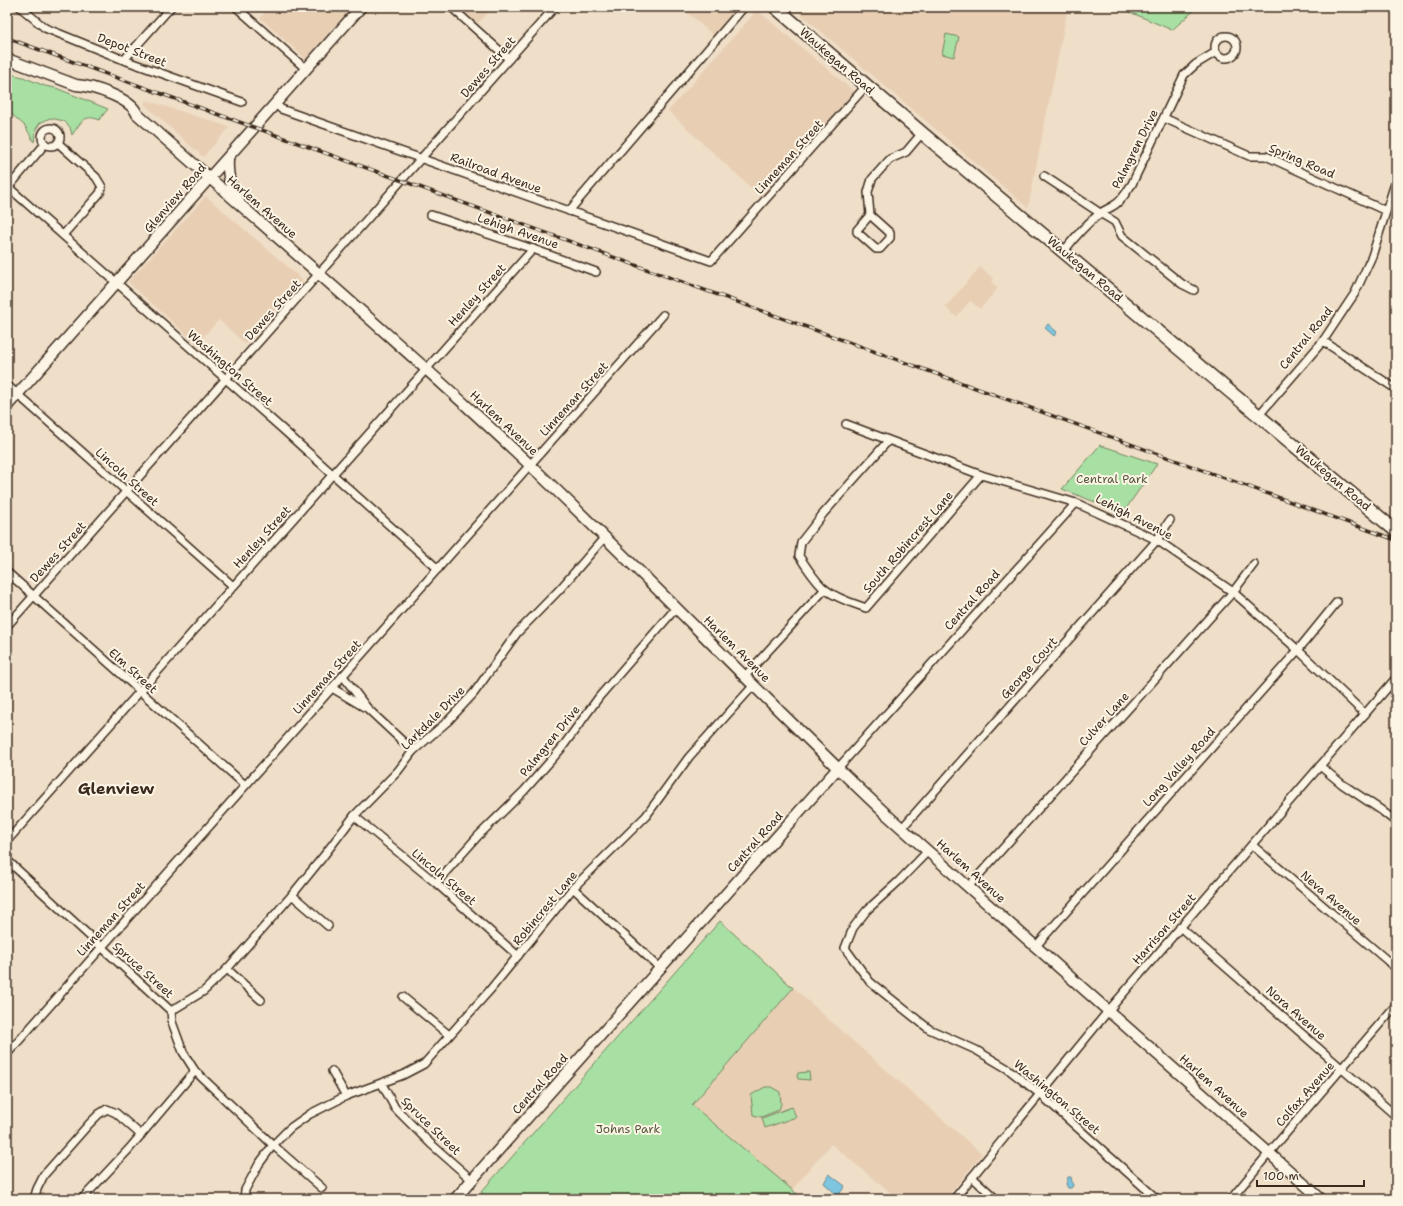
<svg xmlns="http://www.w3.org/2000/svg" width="1403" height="1206" font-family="'Shantell Sans',sans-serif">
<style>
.built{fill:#e8cfb4}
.green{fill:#a8dfa2;stroke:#728460}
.water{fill:#7ec5df;stroke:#638792}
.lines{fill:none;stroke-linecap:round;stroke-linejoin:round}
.street-casing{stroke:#3b2a1e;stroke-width:10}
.secondary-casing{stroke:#3b2a1e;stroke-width:13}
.primary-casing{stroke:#3b2a1e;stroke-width:15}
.street{stroke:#fcf5e5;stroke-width:7}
.secondary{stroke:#fcf5e5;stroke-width:10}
.primary{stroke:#fcf5e5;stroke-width:12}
.rail-casing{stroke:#3b2a1e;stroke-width:3.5}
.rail{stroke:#fcf5e5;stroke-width:2;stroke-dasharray:6;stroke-linecap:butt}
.labels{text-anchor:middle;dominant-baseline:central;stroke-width:4;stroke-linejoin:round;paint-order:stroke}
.street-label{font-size:12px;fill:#3b2a1e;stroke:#fcf5e5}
.park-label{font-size:12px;fill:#56573f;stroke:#fcf5e5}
.district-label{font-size:16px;font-weight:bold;fill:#3b2a1e;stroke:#fcf5e5}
</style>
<rect width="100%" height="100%" fill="#f0dfc8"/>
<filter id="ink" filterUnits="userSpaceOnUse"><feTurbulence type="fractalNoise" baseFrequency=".025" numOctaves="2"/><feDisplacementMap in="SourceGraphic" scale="8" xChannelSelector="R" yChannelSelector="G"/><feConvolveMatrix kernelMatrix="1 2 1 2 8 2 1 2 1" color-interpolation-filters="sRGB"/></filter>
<g filter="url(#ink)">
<!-- built -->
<g class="built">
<path d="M269,7H352L306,59L260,18Z"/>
<path d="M459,7H493L478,24Z"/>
<path d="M681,7H740L714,36Z"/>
<path d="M792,7H1068L1028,208Z"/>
<path d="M757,10L855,92L761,197L668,111Z"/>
<path d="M146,100L230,127L203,157L145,105L144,103Z"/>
<path d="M206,196L303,280L245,344L219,320L197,344L128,282Z"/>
<path d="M980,267L994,279L992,282L998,288L980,309L970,301L956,317L945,307Z"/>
<path d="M720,921L835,1025L982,1154L946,1199H898L831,1144L792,1190L692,1105L793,988Z"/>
</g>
<!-- green -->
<g class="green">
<path d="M1118,7H1198L1172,30Z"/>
<path d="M946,34L959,37L954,57L942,54Z"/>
<path d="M7,73L23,77L45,86L56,88L108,109L99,120C84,113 80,124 72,135L70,127L64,121L50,118L40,123L36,129L34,142L25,126L7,110Z"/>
<path d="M1100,445L1157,464L1123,513L1062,489Z"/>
<path d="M720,921L793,988L692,1105L803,1199H489L481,1192Z"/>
<path d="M809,1072L810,1080L798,1079L797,1076L798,1073Z"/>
<path d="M765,1087H771L780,1092L781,1104L779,1110L761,1117L753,1115L751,1095Z"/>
<path d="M792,1107L796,1117L765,1128L762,1118Z"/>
</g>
<!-- water -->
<g class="water">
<path d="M1048,324L1057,332L1054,336L1045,328Z"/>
<path d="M829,1174L845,1186L838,1196L824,1183Z"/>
<path d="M1068,1177H1071L1073,1186L1071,1188H1068L1066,1184Z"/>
</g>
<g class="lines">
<!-- street casing -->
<g class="street-casing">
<g id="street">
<path d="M20,7L45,28L60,34L124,60L242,102"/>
<path d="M236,7L306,69"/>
<path d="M451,7L509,59"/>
<circle cx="1226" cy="47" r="11"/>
<path d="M124,60L171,7"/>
<path d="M276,104L281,109L711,261L866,86"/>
<path d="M1164,118L1249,156H1266L1386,211"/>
<circle cx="51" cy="137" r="9"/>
<path d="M58,143L96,177L102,187L100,193L63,235"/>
<path d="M1044,176L1100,213L1115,222L1122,236L1182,284L1194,290"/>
<path d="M7,186L279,426L438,569"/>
<path d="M7,189L45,144"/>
<path d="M569,211L744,7"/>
<path d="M431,215L533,249L596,272"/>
<path d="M870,215L890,233V238L880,249H876L857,232V230L870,215L868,192L872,179L890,159L906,152L922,133"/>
<path d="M1064,251C1074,238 1085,225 1098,215C1103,210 1111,208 1116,204C1123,199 1127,191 1132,184L1184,75L1196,64L1216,52"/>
<path d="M1323,341L1396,389"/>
<path d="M7,385L233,586"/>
<path d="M1259,415L1323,341L1355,293L1372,256L1396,180"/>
<path d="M846,424L981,475L1076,503L1157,540L1233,592L1298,650L1365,714"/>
<path d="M888,441L823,514L801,542L799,556C806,566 816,583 826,590C838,599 852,603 866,608L981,475"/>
<path d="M7,572L245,785"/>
<path d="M7,626L555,7"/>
<path d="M343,676L368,709L413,751"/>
<path d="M745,676L825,589"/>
<path d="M332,688L364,707"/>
<path d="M1320,766L1342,784L1381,810L1396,822"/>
<path d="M838,768L1076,503"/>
<path d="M354,816L436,883L518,956"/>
<path d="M902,828L1157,540L1170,520"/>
<path d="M7,841L533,249"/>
<path d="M1252,845L1396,968"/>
<path d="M928,851L899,881L867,910L853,928L845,948L870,982L929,1029L976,1050L1008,1069L1040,1094L1157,1199"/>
<path d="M7,860L171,1011L172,1022L183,1052L195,1071L273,1145L322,1188"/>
<path d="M436,883L478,836L524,791L561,749L599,697L676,608"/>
<path d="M969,886L1233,592L1254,564"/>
<path d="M573,888L660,968"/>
<path d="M292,895L328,926"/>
<path d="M1180,927L1396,1116"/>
<path d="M1036,946L1298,650L1337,602"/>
<path d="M227,969L261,1000"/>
<path d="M403,997L449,1035"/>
<path d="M171,1011L204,991L227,969L292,895L322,858L354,816L398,771L413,751L448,721L474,693L517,633L560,589L604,538"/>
<path d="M7,1054L663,315"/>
<path d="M332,1071L346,1096"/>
<path d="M382,1084L395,1108L431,1144L472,1180"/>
<path d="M972,1177L996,1199"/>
<path d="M34,1199L37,1189L44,1175L89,1124L99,1114L107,1109L116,1113L141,1135"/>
<path d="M82,1199L129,1149L195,1071"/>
<path d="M244,1199L245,1190L259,1164L273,1145L290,1128L310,1114L346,1096L403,1075L424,1064L490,990L573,888L646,816L689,757L754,685"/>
<path d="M954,1199L1109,1010L1396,678"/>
<path d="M1231,1199L1269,1153L1396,1005"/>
</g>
</g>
<!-- secondary casing -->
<g class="secondary-casing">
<g id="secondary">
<path d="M7,59L76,85C92,86 131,98 137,114C268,230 402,344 530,465C651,579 765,701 887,815L1321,1199"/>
<path d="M228,158C227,175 230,186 239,201"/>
<path d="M7,406L361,7"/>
<path d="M455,1199L838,768"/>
</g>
</g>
<!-- primary casing -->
<g class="primary-casing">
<path id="primary" d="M775,7L922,133L1396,531"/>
</g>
<!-- street -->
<use href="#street" class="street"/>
<!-- secondary -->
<use href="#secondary" class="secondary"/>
<!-- primary -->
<use href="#primary" class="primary"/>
<!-- rail casing -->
<g class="rail-casing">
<path id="rail" d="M7,38L1396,540"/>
</g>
<!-- rail -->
<use href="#rail" class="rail"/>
</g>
</g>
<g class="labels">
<!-- street labels -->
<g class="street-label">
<text transform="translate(132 50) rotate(21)">Depot Street</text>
<text transform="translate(837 61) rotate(41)">Waukegan Road</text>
<text transform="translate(488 67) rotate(-49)">Dewes Street</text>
<text transform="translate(1135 149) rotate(-63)">Palmgren Drive</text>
<text transform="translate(789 157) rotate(-48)">Linneman Street</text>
<text transform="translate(1302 161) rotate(23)">Spring Road</text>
<text transform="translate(496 173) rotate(20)">Railroad Avenue</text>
<text transform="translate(175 198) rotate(-49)">Glenview Road</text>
<text transform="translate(262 207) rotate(41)">Harlem Avenue</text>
<text transform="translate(518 231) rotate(19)">Lehigh Avenue</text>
<text transform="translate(1085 269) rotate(40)">Waukegan Road</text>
<text transform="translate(477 295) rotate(-48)">Henley Street</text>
<text transform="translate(273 310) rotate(-48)">Dewes Street</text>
<text transform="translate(1306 338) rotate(-51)">Central Road</text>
<text transform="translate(230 368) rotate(41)">Washington Street</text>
<text transform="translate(574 399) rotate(-48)">Linneman Street</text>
<text transform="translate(504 423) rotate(43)">Harlem Avenue</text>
<text transform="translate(127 477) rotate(42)">Lincoln Street</text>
<text transform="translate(1333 478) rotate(40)">Waukegan Road</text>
<text transform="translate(1134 517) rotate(27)">Lehigh Avenue</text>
<text transform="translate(262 537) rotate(-48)">Henley Street</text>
<text transform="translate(908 542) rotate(-49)">South Robincrest Lane</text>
<text transform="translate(58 552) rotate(-48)">Dewes Street</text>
<text transform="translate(972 600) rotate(-48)">Central Road</text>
<text transform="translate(737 649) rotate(45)">Harlem Avenue</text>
<text transform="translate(1029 668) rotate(-48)">George Court</text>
<text transform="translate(133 671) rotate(42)">Elm Street</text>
<text transform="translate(327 677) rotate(-48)">Linneman Street</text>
<text transform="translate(433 718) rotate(-45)">Larkdale Drive</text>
<text transform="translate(1104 719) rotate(-48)">Culver Lane</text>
<text transform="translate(550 741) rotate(-51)">Palmgren Drive</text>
<text transform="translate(1179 767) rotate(-48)">Long Valley Road</text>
<text transform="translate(755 842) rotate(-48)">Central Road</text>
<text transform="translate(971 871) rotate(42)">Harlem Avenue</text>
<text transform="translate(444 877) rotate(40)">Lincoln Street</text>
<text transform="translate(1331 898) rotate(41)">Neva Avenue</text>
<text transform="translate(545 908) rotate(-50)">Robincrest Lane</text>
<text transform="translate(111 919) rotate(-48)">Linneman Street</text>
<text transform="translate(1164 929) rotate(-49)">Harrison Street</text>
<text transform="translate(143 970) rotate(42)">Spruce Street</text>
<text transform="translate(1296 1013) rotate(41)">Nora Avenue</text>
<text transform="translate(540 1084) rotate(-48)">Central Road</text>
<text transform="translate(1214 1086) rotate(42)">Harlem Avenue</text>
<text transform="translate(1305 1094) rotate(-49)">Colfax Avenue</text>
<text transform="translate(1057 1097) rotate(40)">Washington Street</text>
<text transform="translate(431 1126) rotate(44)">Spruce Street</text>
</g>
<!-- park labels -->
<g class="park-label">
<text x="1112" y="479">Central Park</text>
<text x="628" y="1129">Johns Park</text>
</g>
<!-- district labels -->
<g class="district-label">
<text x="116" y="788">Glenview</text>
</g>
</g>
<!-- margin -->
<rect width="1403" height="1206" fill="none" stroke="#fcf5e5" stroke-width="24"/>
<rect x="12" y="12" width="1379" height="1182" fill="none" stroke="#3b2a1e" stroke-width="1.5" filter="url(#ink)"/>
<!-- scale -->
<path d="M1257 1180v6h107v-6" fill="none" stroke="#3b2a1e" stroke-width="2"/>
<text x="1263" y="1180" font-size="12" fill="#3b2a1e" stroke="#fcf5e5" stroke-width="3" paint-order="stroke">100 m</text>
</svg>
